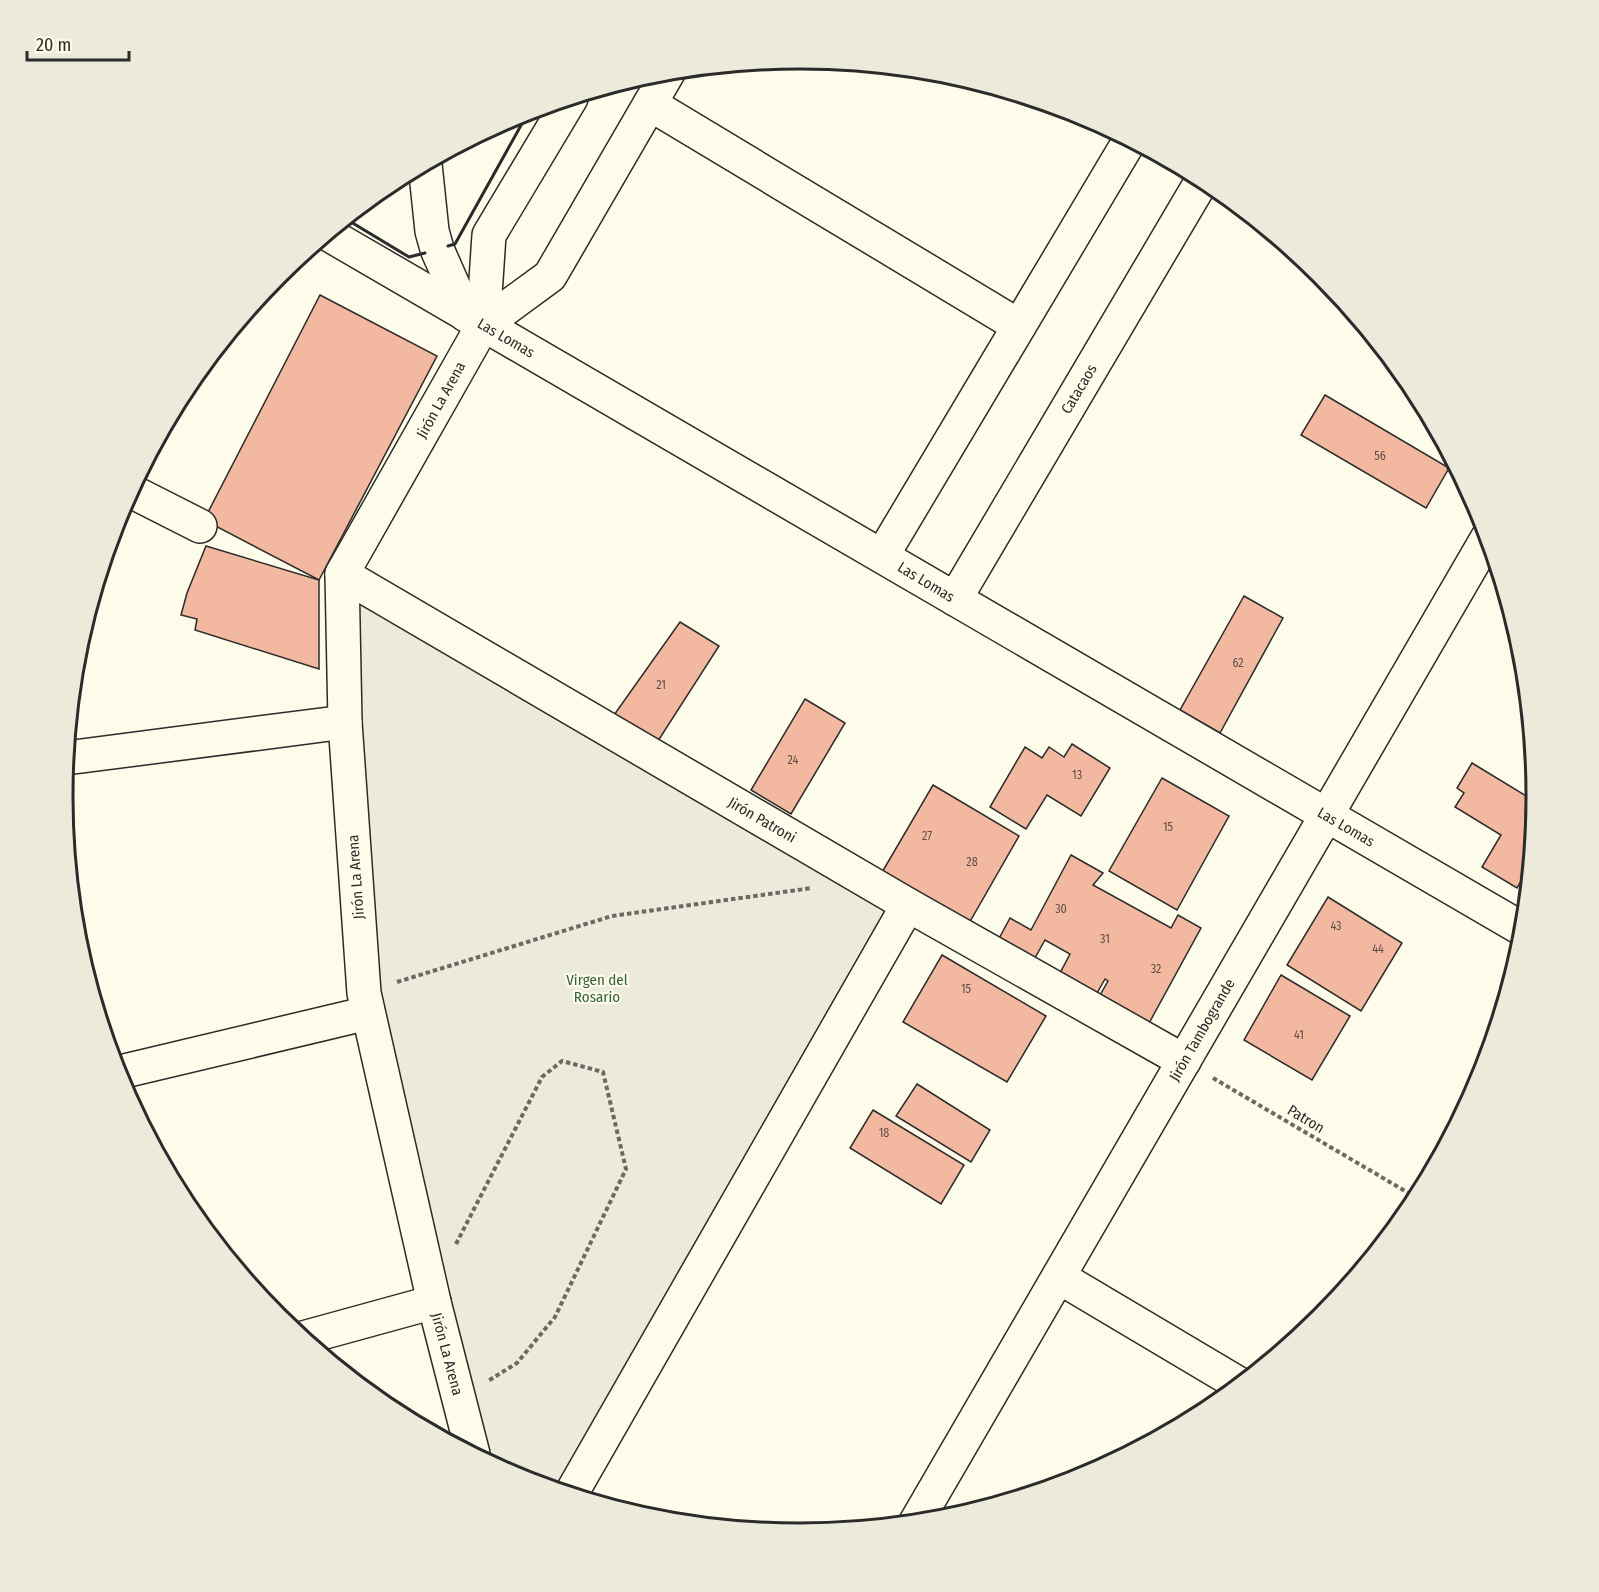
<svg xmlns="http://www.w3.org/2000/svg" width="1599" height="1592" font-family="'Fira Sans Condensed',sans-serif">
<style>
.green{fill:#ecebdb;stroke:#74746e;stroke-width:1.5}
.building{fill:#f2b8a0;stroke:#2b2b2b;stroke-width:1.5}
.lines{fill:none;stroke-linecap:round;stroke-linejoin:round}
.minor-casing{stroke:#2b2b2b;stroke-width:36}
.path{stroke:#6a6964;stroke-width:4;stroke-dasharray:4.5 3;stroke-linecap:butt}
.minor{stroke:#fdfbea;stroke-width:33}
.wall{stroke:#2b2b2b;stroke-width:3}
.labels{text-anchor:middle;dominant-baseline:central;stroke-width:4.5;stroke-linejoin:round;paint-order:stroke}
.number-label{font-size:12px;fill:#5d4e48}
.street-label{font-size:15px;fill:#2b2b2b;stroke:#fdfbea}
.park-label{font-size:15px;fill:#34623c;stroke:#fdfbea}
.rim{fill:none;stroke:#2b2b2b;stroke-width:3}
</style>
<rect width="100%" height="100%" fill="#fdfbea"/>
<!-- green -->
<path class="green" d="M342,574L908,905L571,1494L517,1477L473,1454L368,1013Z"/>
<!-- building -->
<g class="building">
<path d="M320,295L437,356L319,580L204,520Z"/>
<path d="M1325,395L1449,468L1426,508L1301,435Z"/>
<path d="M206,546L319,580V669L195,630L197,619L181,615L187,593Z"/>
<path d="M1244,596L1283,618L1220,733L1180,710Z"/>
<path d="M680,622L719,646L658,741L614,715Z"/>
<path d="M805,699L845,723L791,814L751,790Z"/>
<path d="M1072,744L1110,768L1081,816L1047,795L1026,829L990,807L1025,747L1042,758L1049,747L1064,757Z"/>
<path d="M1472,763L1528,797L1536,784L1537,796L1530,866L1517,888L1482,867L1501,835L1455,807L1464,793L1457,788Z"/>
<path d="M1162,778L1229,816L1177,910L1109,871Z"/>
<path d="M933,785L1019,836L968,925L881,874Z"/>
<path d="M1071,855L1103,873L1093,885L1171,928L1178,915L1201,928L1148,1025L1099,997L1108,981L1105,979L1096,995L1059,975L1070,954L1045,940L1031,965L995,946L1010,918L1031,930Z"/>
<path d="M1328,897L1402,943L1361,1011L1287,965Z"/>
<path d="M942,955L1046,1016L1007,1082L903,1022Z"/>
<path d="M1281,975L1350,1016L1312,1080L1244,1040Z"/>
<path d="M917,1084L990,1130L971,1162L896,1116Z"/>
<path d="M873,1110L964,1165L941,1204L850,1148Z"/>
</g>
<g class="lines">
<!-- minor casing -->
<g class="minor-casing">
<g id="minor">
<path d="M650,104L1019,326"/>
<path d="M425,164L432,231L437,249L466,315"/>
<path d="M328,234L1524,930"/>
<path d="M483,325L489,235L571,98"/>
<path d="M131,491L200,526"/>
<path d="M882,556L1130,140"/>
<path d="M342,574L908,905L1184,1061"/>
<path d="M955,599L1203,179"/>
<path d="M66,758L345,722"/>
<path d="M116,1073L368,1013"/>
<path d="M1059,1277L1239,1384"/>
<path d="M303,1338L434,1302"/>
<path d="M473,1454L434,1302L364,993L345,722L342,574L483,325L550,276L669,71"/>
<path d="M571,1494L908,905"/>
<path d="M916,1522L1488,537"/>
</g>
</g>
<!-- path -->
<g class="path">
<path d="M397,982L612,916L812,888"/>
<path d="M1213,1078L1417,1198"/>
<path d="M456,1244L542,1077L562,1061L603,1072L626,1169L555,1317L517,1363L488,1381"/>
</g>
<!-- minor -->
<use href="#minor" class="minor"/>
<!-- wall -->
<g class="wall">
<path d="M346,219L409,257L425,253"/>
<path d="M448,246L455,244L529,111"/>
</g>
</g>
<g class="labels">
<!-- number labels -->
<g class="number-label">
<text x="1380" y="456">56</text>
<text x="1238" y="663">62</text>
<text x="661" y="685">21</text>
<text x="793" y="760">24</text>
<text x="1077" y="775">13</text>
<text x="1168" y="827">15</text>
<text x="927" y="836">27</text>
<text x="972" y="862">28</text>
<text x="1061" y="909">30</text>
<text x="1336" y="926">43</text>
<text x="1105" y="939">31</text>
<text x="1378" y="949">44</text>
<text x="1156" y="969">32</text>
<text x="966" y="989">15</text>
<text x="1299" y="1035">41</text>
<text x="884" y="1133">18</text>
</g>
<!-- street labels -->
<g class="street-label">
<text transform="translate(506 338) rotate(30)">Las Lomas</text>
<text transform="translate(1079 389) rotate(-59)">Catacaos</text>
<text transform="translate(441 400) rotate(-61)">Jirón La Arena</text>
<text transform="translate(926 582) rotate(31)">Las Lomas</text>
<text transform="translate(762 820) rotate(30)">Jirón Patroni</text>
<text transform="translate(1346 827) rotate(30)">Las Lomas</text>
<text transform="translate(356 877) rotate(-94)">Jirón La Arena</text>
<text transform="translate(1202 1030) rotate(-60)">Jirón Tambogrande</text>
<text transform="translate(1306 1119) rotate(31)">Patron</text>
<text transform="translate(447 1354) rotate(75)">Jirón La Arena</text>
</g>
<!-- park labels -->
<g class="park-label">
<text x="597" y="980">Virgen del<tspan x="597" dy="17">Rosario</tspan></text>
</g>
</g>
<!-- crop -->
<path d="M0 0H1599V1592H0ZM799 69H800A726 726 0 0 1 1526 795V797A726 726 0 0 1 800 1523H799A726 726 0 0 1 73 797V795A726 726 0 0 1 799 69Z" fill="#eceadb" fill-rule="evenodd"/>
<path class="rim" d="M799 69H800A726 726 0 0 1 1526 795V797A726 726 0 0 1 800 1523H799A726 726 0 0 1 73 797V795A726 726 0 0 1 799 69Z"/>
<!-- scale -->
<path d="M27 51v9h102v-9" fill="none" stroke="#2b2b2b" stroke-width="3"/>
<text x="36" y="51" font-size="18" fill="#2b2b2b" stroke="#fdfbea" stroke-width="4.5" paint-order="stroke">20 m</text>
</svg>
